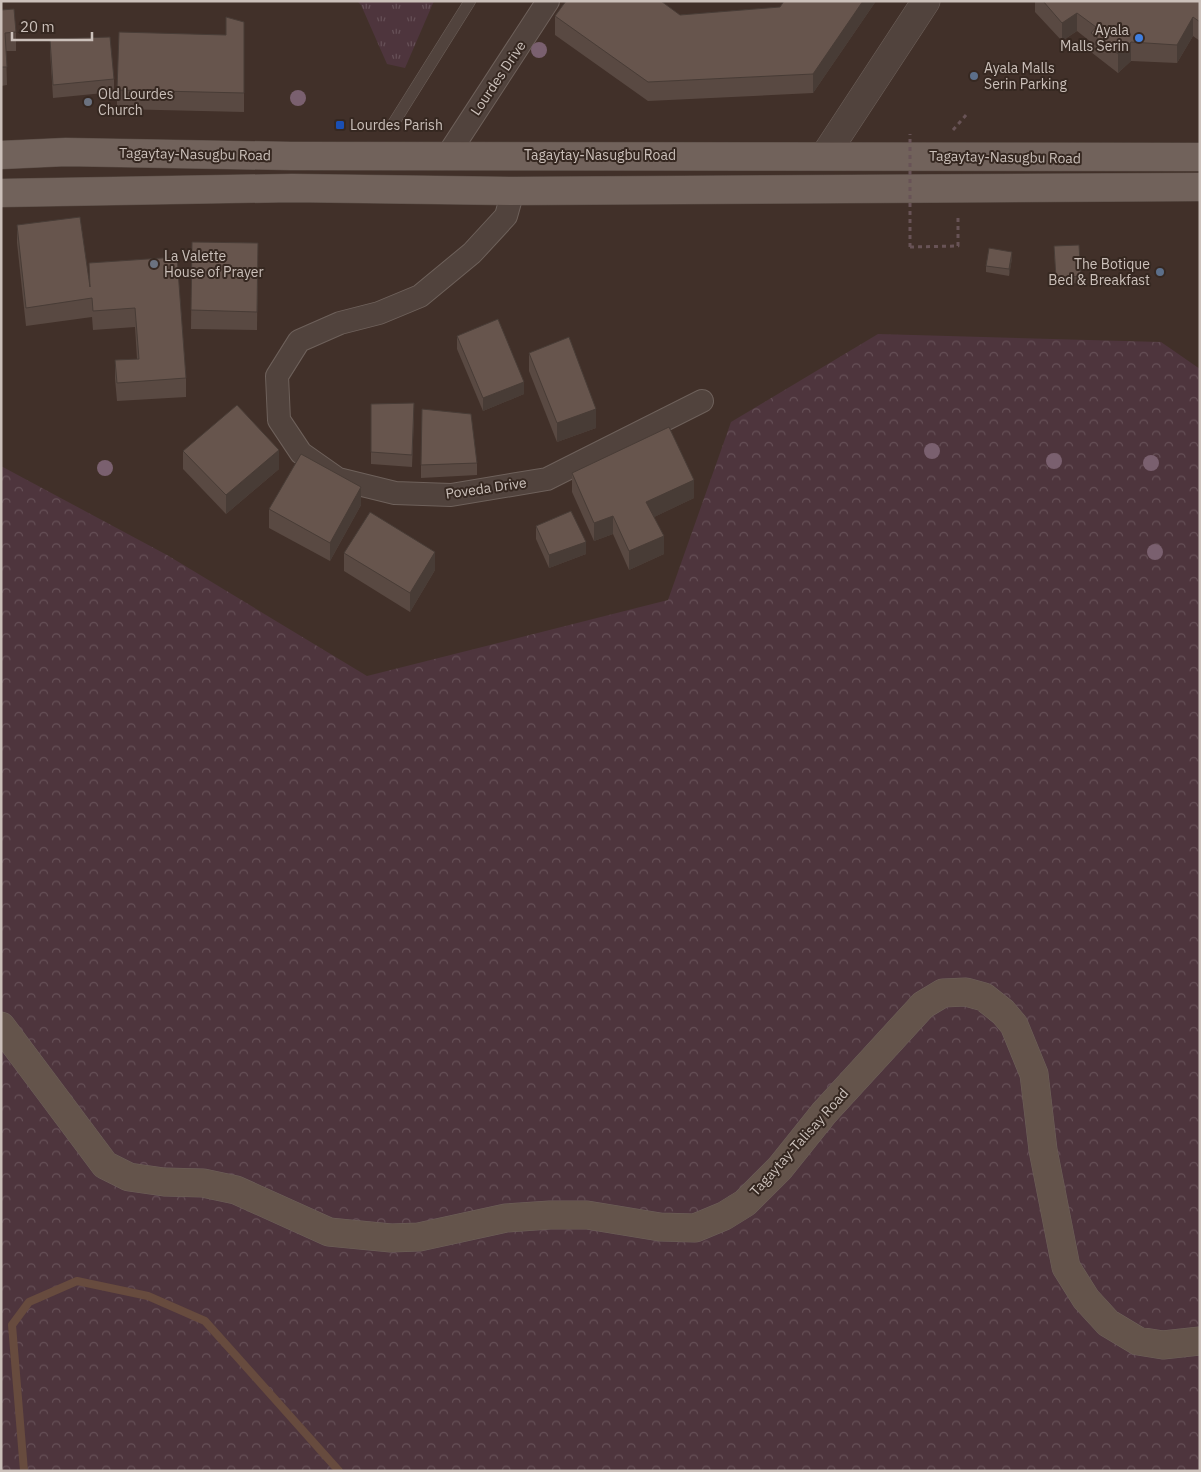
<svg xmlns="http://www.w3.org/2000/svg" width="1201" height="1472" font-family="'IBM Plex Sans',sans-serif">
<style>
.forest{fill:url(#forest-crowns)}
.park{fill:url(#park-tufts)}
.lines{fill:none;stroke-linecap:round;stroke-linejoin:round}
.stream{stroke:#674b3e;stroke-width:8}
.service-casing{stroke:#6e615b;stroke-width:12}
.minor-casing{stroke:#6e615b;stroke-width:24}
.tertiary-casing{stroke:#6e615b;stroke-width:29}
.secondary-casing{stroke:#6e615b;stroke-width:29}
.primary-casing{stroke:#5a4d46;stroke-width:29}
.path{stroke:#685356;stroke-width:3;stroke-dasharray:4 4;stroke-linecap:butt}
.service{stroke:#51433d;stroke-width:11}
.minor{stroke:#51433d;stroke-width:22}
.tertiary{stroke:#51433d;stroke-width:28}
.secondary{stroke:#64544b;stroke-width:28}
.primary{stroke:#71625b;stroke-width:28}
.path-bridge{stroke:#685356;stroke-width:3;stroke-dasharray:4 4;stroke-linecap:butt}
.tree{fill:#7a606f}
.wall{fill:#594942}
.shaded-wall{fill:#483c36}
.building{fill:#67554d;stroke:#483c36}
.shop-dot{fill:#3f7fe0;stroke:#362821;stroke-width:2}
.service-dot{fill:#5c6f8a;stroke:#362821;stroke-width:2}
.worship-dot{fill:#6b7280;stroke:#362821;stroke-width:2}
.transit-dot{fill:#1a4fb4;stroke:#362821;stroke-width:2}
.labels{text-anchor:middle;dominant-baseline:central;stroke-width:4;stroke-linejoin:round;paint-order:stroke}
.poi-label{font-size:14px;fill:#cbc0ba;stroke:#362821;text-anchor:start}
.street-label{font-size:14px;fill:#cbc0ba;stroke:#362821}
</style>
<defs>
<pattern id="forest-crowns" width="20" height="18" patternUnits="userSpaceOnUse" patternTransform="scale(1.25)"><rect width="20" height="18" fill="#4e353d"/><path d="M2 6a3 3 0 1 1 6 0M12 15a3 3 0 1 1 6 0" fill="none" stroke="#665057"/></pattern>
<pattern id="park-tufts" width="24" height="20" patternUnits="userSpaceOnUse" patternTransform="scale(1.25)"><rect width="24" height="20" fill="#4e353d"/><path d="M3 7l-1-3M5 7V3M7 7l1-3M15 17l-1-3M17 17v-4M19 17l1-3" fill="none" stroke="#665057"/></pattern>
</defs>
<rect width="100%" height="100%" fill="#413029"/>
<!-- forest -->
<path class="forest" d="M878,334L1161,342L1200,369V1471H1V466L167,555L367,676L668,600L731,422Z"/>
<!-- park -->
<path class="park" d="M357,1H434L405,68L387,64L361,5Z"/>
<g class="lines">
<!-- stream -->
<path class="stream" d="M24,1471L12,1325L29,1302L77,1281L148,1296L205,1321L339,1471"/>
<!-- service casing -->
<g class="service-casing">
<path id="service" d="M393,124L470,1"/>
</g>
<!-- minor casing -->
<g class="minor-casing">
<g id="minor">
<path d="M447,156L548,1"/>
<path d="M513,191L506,216L472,253L420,296L379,313L340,323L299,341L277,376L279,420L301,453L338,479L395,493L451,495L547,479L702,401"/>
</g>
</g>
<!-- tertiary casing -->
<g class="tertiary-casing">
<path id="tertiary" d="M825,155L926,1"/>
</g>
<!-- secondary casing -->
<g class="secondary-casing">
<path id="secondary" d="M1,1026L105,1165L129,1177L164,1182L203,1183L236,1190L329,1232L391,1238L419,1237L506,1218L550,1215H587L660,1227L695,1228L724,1216L745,1203L780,1168L824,1113L923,1005L943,993L966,992L984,997L1003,1012L1014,1025L1034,1074L1043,1150L1066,1267L1086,1299L1108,1323L1138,1341L1163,1345L1200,1341"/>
</g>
<!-- primary casing -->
<g class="primary-casing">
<g id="primary">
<path d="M1,155L66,152L291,156L1200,157"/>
<path d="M1,193L292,188L513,191L1200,187"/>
</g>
</g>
<!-- path -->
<g class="path">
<path d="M953,130L966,115"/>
<path d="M910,247L958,246V215"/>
</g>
<!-- service -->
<use href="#service" class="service"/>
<!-- minor -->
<use href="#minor" class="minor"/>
<!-- tertiary -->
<use href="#tertiary" class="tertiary"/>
<!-- secondary -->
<use href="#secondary" class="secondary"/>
<!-- primary -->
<use href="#primary" class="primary"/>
<!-- path-bridge -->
<path class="path-bridge" d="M910,247V134"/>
</g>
<!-- trees -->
<g class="tree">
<circle cx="539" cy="50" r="8"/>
<circle cx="298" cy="98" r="8"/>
<circle cx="932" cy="451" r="8"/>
<circle cx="1054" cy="461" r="8"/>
<circle cx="1151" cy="463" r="8"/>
<circle cx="105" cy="468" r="8"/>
<circle cx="1155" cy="552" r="8"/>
</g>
<!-- wall -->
<g class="wall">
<path d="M876,1L813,93L648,101L555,35V16L680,15L780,7Z"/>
<path d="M1035,1H1200V41L1193,36L1177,63L1131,61L1118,73L1091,52V42L1077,31L1062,41L1035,12Z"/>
<path d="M1,7V10L16,32V51H6L7,85L1,86Z"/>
<path d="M244,22V112L117,109V90L226,35Z"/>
<path d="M50,39L114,79V92L53,98L50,51Z"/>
<path d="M17,225L89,282V263L177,257L186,378V397L117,401L115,379V360L137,359L135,327L93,330L92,317L26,326L17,243Z"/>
<path d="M192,242L258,243L257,330L191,329Z"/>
<path d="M1054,246L1081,276V283L1056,284Z"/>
<path d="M1012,258L1009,276L986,272V266Z"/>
<path d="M457,336L524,394L483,411L457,349Z"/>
<path d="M529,353L596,428L557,442L529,371Z"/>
<path d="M371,404L414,415L412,467L371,464Z"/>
<path d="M183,451L279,469L226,514L183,469Z"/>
<path d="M477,463V475L421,478V465Z"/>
<path d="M572,473L694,498L654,517L664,554L629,570L613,534L594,541L572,492Z"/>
<path d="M361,505L330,561L269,528V509Z"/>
<path d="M536,526L586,554L549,568L536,539Z"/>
<path d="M344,553L435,570L410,612L344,571Z"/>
</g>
<!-- shaded-wall -->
<g class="shaded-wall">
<path d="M863,1H876L813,93V74Z"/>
<path d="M1077,13V31L1062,41V23Z"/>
<path d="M1193,17V36L1177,63V45Z"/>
<path d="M1131,42V61L1118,73V54Z"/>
<path d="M1012,252V258L1009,276V269Z"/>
<path d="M524,382V394L483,411V398Z"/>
<path d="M596,409V428L557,442V423Z"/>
<path d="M279,450V469L226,514V495Z"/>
<path d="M694,480V498L646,521V502Z"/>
<path d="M361,487V505L330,561V543Z"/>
<path d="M613,516V534L594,541V523Z"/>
<path d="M664,536V554L629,570V551Z"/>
<path d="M586,542V554L549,568V555Z"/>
<path d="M435,552V570L410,612V593Z"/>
</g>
<!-- building -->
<g class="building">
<path d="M566,1H661L680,15L780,7L784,1H863L813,74L648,82L555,16Z"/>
<path d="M1043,1H1200V22L1193,17L1177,45L1131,42L1118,54L1091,33L1096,27L1077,13L1062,23Z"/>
<path d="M1,7V10L14,9L16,32L5,33L7,67H1Z"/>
<path d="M226,17L244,22V93L117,90L119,32L226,35Z"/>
<path d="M110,37L114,79L53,85L50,39Z"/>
<path d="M80,217L90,287L89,263L177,257L186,378L117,383L115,360L139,359L135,308L93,311L92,298L26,308L17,225Z"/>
<path d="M192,242L258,243L257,312L191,310Z"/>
<path d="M1079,245L1081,276L1056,278L1054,246Z"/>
<path d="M989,248L1012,252L1009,269L986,266Z"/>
<path d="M498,319L524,382L483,398L457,336Z"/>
<path d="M569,337L596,409L557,423L529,353Z"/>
<path d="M414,403L412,455L371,452V404Z"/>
<path d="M237,405L279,450L226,495L183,451Z"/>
<path d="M422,409L471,414L477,463L421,465Z"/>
<path d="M669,427L694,480L646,502L664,536L629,551L613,516L594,523L572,473Z"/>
<path d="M301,454L361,487L330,543L269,509Z"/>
<path d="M571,511L586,542L549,555L536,526Z"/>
<path d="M370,512L435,552L410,593L344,553Z"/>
</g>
<!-- markers -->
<circle class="shop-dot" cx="1139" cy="38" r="5"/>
<g class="service-dot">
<circle cx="974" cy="76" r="5"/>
<circle cx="1160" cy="272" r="5"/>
</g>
<g class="worship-dot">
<circle cx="88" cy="102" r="5"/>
<circle cx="154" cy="264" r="5"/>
</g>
<rect class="transit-dot" x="335" y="120" width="10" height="10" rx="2.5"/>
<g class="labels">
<!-- poi labels -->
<g class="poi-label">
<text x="1129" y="30" text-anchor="end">Ayala<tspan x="1129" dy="16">Malls Serin</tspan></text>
<text x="984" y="68">Ayala Malls<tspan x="984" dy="16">Serin Parking</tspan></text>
<text x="98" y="94">Old Lourdes<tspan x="98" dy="16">Church</tspan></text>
<text x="350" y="125">Lourdes Parish</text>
<text x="164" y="256">La Valette<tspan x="164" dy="16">House of Prayer</tspan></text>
<text x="1150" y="264" text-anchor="end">The Botique<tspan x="1150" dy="16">Bed &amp; Breakfast</tspan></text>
</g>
<!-- street labels -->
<g class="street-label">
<text transform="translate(498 78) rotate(-56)">Lourdes Drive</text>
<text transform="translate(195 154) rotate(1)">Tagaytay-Nasugbu Road</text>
<text x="600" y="155">Tagaytay-Nasugbu Road</text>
<text transform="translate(1005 157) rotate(1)">Tagaytay-Nasugbu Road</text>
<text transform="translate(486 488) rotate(-8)">Poveda Drive</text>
<text transform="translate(799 1142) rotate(-48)">Tagaytay-Talisay Road</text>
</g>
</g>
<!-- border -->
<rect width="1201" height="1472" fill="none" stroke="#cbc0ba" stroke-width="5"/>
<!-- scale -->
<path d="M12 32v8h80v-8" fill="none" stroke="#cbc0ba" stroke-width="2.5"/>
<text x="20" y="32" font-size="15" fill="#cbc0ba" stroke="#362821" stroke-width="4" paint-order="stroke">20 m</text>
</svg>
